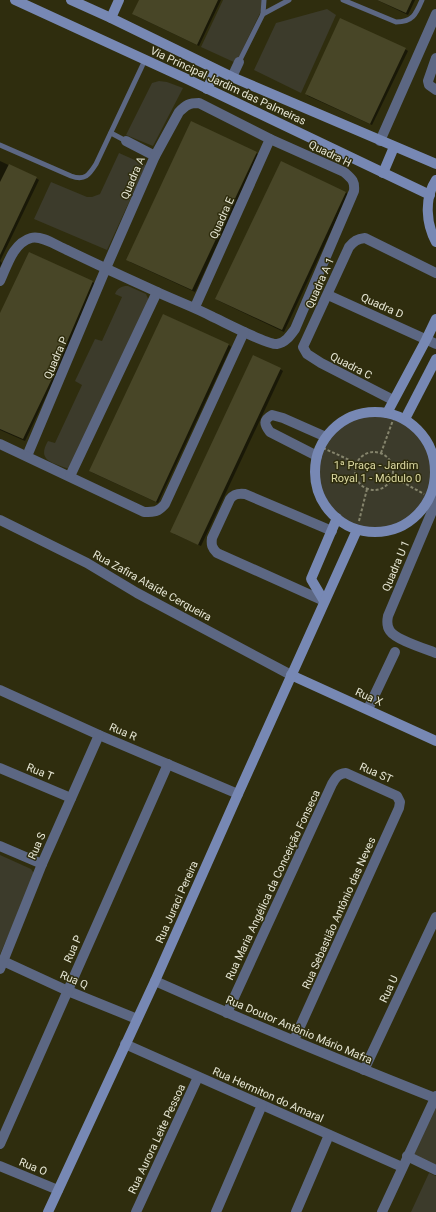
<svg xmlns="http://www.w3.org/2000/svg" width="436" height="1212" font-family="Roboto,sans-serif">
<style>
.green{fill:#3c3b2b}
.shadow{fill:#0007}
.building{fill:#484627}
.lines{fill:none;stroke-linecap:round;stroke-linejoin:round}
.path{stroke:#85846c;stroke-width:2;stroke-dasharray:3 2;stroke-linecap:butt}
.lane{stroke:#5c6783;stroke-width:5}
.street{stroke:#5c6783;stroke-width:10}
.secondary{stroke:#7788b4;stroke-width:10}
.labels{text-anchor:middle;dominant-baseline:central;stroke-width:3;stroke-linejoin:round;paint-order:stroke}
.street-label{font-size:11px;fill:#e7e7d5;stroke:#2f2d0e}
.park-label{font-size:11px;fill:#dcd9a2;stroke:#2f2d0e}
</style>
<rect width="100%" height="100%" fill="#2f2d0e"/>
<!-- green -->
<g class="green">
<path d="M223,0H263L264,5L236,63L201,47Z"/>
<path d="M327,9L336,15L301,93L254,70L276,23Z"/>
<path d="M159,81L167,82L183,88L153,146L126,135L152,83Z"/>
<path d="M119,153L146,165L107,250L34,219L51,182L87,197H92L100,194Z"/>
<path d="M125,286H128L146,294L149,301L69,469L66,468C51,462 37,460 48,441L55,443L82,385L75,381L95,339L102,341L122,297L115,294C117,289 120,287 125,286Z"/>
<circle cx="376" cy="471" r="57"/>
<path d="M0,855L31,869L35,875L0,954Z"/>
<path d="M436,1106V1165L410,1154Z"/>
<path d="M429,1173L436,1176V1212H411Z"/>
</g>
<!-- shadow -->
<g class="shadow">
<path d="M140,0H221L199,46L136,16L133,14Z"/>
<path d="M377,0H415L408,15Z"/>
<path d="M405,49L408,51L372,125L308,96L306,94Z"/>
<path d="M256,153L259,155L195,292L130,262Z"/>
<path d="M0,161L36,178L39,180L0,261L2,263L0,267Z"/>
<path d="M346,192L348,195L284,332L219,301L216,299Z"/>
<path d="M30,253L93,282L95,284L60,367L25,441L0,430V315Z"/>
<path d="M164,315L229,345L231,347L158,503L93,473L90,471Z"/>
<path d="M280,369L283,371L201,546L174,534Z"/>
</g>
<!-- building -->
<g class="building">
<path d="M139,0H218L197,45L132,14Z"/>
<path d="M377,0H412L406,13Z"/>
<path d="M340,18L406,48L370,124L305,94Z"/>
<path d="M191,121L257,152L192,290L126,260Z"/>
<path d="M281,161L346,192L282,330L215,299Z"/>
<path d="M9,164L37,177L0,255V182Z"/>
<path d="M29,252L93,281L58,363L59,364L23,439L0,429V313Z"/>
<path d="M163,314L229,344L156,502L89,471Z"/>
<path d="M253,355L281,368L198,545L170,532Z"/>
</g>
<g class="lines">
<!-- path -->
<g class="path">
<path d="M323,448L356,463"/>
<circle cx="374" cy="471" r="19"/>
<path d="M381,453L393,420"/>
<path d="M393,477L424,494"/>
<path d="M359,521L367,489"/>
</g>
<!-- lane -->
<g class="lane">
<path d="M343,0L396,22C413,22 416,14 422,0"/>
<path d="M263,14L289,0"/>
<path d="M239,62L263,14L264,0"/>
<path d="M111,133L126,141"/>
<path d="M0,145L71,176C85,181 89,175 96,164L145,60"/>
</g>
<!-- street -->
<g class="street">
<path d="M436,58L428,81L429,85L436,90"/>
<path d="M232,77L239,62"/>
<path d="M126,141L155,156"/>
<path d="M380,141L436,14"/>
<path d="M0,281C7,266 13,243 31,238C42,235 57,246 67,250C96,264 126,278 155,291C174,300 194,307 213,317C224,322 268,345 277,344C285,343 290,336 295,329L354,191C355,181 352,179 344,172L270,139L199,103C189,103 186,105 179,112L155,156L106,268L27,456"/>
<path d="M328,295L436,344"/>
<path d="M195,307L270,139"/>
<path d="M393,400L321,363L307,354L303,347L349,247C354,241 357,239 365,238L436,273"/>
<path d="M0,444L144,512C155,512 158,512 165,504L244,332"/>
<path d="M317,456L270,432C264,424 263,420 272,415L283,418L326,437"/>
<path d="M70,476L157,292"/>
<path d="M433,491L436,494"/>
<path d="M436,502L388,616C387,621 387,627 390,631C396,640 426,649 436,653"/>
<path d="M0,520L87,563L137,593L291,675"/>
<path d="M324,601L217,553C212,548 211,545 212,538L230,499C234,494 238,493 245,494L332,531"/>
<path d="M0,690L99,735L238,794"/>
<path d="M368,709L395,652"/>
<path d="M0,768L71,798"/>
<path d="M0,846L42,864"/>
<path d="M3,961L68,991L137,1019"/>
<path d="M0,969L42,864L99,735"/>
<path d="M155,981C247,1022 341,1061 435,1098"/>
<path d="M227,1013L332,784C336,777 338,774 346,773L397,796L400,802L399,808L294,1040"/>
<path d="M125,1044L402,1167"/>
<path d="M364,1070L436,917"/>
<path d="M0,1144L168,764"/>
<path d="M407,1156L436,1170"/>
<path d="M0,1166L58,1190"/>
<path d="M136,1212L198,1077"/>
<path d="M216,1212L262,1105"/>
<path d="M296,1212L329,1135"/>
<path d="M382,1212L436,1096"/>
</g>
<!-- secondary -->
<g class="secondary">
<path d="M15,0L187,79L430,195"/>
<path d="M71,0L111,18L232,77L436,164"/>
<path d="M111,18L119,0"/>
<path d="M207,89L216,70"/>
<path d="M383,173L394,147"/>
<path d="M436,180C424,198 426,224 436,242"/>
<circle cx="375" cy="472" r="60"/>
<path d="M387,413L426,340L436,319"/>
<path d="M405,419L436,359"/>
<path d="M324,601L311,579L337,518"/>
<path d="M291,675L436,741"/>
<path d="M48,1212L155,981L238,794L357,530"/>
</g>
</g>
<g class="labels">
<!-- street labels -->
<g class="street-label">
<text transform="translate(228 86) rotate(25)">Via Principal Jardim das Palmeiras</text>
<text transform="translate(330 154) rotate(26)">Quadra H</text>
<text transform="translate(133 178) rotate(-67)">Quadra A</text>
<text transform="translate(222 218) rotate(-66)">Quadra E</text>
<text transform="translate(320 283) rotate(-66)">Quadra A 1</text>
<text transform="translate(382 306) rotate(24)">Quadra D</text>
<text transform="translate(56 358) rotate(-67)">Quadra P</text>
<text transform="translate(351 366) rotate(27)">Quadra C</text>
<text transform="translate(396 566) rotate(-67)">Quadra U 1</text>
<text transform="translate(152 586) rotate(29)">Rua Zafira Ataíde Cerqueira</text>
<text transform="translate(369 697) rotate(24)">Rua X</text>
<text transform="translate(123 732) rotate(23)">Rua R</text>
<text transform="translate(40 772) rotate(22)">Rua T</text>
<text transform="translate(376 773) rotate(24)">Rua ST</text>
<text transform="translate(37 846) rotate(-67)">Rua S</text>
<text transform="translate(273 885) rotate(-65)">Rua Maria Angélica da Conceição Fonseca</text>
<text transform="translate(177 902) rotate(-66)">Rua Juraci Pereira</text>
<text transform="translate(339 913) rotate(-66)">Rua Sebastião Antônio das Neves</text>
<text transform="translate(73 949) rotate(-66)">Rua P</text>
<text transform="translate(74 980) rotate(23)">Rua Q</text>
<text transform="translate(389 989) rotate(-65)">Rua U</text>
<text transform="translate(299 1030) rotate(23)">Rua Doutor Antônio Mário Mafra</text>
<text transform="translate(268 1095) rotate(24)">Rua Hermiton do Amaral</text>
<text transform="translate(157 1139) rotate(-65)">Rua Aurora Leite Pessoa</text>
<text transform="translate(33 1167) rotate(22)">Rua O</text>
</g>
<!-- park labels -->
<g class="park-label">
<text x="376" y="465">1ª Praça - Jardim<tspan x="376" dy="13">Royal 1 - Módulo 0</tspan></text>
</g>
</g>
</svg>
